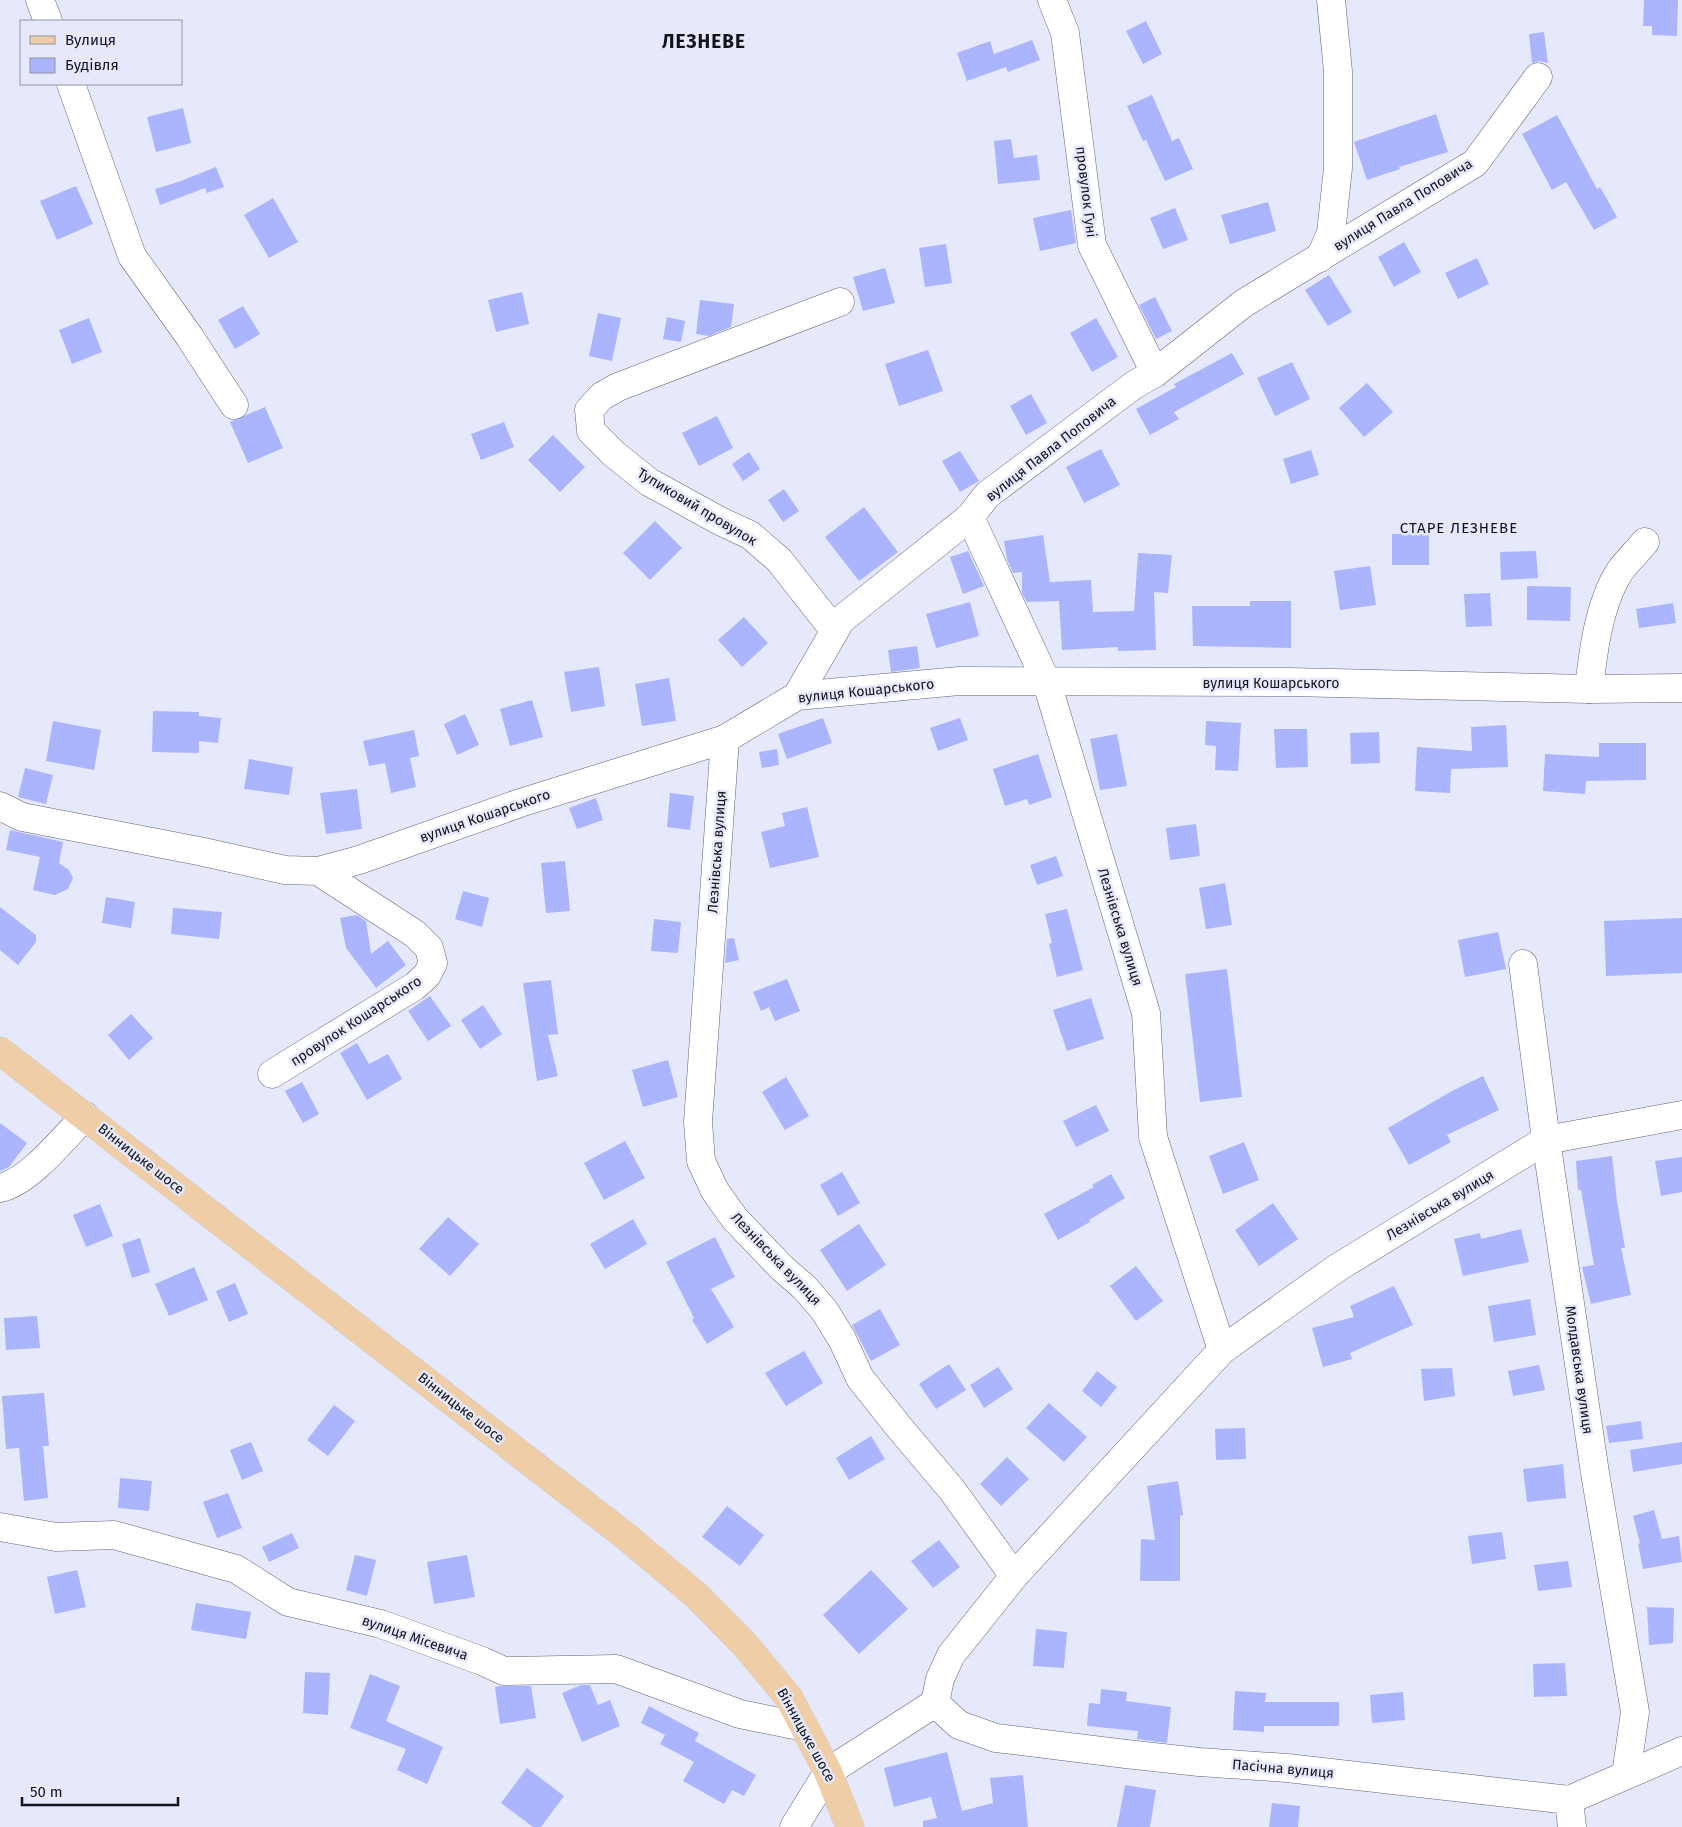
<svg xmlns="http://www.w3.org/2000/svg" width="1682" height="1827" font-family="'Fira Sans',sans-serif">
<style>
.building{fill:#aab5fe}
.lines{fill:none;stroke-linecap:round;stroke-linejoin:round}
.minor-casing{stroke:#616474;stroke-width:29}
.major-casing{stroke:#d0d0d1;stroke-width:29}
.minor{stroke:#fff;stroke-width:28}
.major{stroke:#efcea7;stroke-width:28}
.labels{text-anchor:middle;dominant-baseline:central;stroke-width:5;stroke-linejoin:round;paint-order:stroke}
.street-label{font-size:14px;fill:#13141b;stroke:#e6e9fb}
.neighbourhood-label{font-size:15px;letter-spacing:1px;fill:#13141b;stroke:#e6e9fb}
.district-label{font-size:19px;font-weight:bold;letter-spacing:1px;fill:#13141b;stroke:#e6e9fb}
</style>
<rect width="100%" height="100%" fill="#e6e9fb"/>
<!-- building -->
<g class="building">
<path d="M1644,0H1678L1677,36L1652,35V26H1643Z"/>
<path d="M1146,21L1162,54L1143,64L1126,31Z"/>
<path d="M1544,32L1548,63L1539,61L1532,63L1529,34Z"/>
<path d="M1032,40L1040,60L1008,72L1006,67L967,81L957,53L990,41L994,54Z"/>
<path d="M1152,95L1172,141L1179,138L1193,169L1165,181L1146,140L1143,141L1127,106Z"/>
<path d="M183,108L191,143L156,152L147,117Z"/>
<path d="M1436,114L1448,152L1399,167L1400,169L1367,180L1354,142Z"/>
<path d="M1557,115L1597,189L1600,187L1617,217L1594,230L1566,182L1552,190L1522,134Z"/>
<path d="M1011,139L1014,158L1037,155L1040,180L998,184L994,141Z"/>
<path d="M216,167L224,187L207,193L205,188L160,205L155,189L178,182Z"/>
<path d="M76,186L93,224L57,240L40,201Z"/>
<path d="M273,198L298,242L269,258L244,215Z"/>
<path d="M1268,202L1276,231L1230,244L1221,215Z"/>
<path d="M1175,208L1188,240L1163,249L1150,218Z"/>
<path d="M1071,210L1076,243L1040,251L1033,218Z"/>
<path d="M1404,242L1421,272L1394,287L1378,257Z"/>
<path d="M946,244L952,283L925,287L919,248Z"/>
<path d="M1477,258L1489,284L1458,299L1445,273Z"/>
<path d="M885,268L895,303L863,311L853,277Z"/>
<path d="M1329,275L1352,312L1328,326L1305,290Z"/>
<path d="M522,292L529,324L496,332L488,300Z"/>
<path d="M1155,297L1172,331L1156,339L1139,305Z"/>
<path d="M700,300L734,304L731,327L709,336L696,334Z"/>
<path d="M243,306L260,334L235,349L218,320Z"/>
<path d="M598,313L621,318L612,361L589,356Z"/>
<path d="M667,317L685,321L681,342L663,339Z"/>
<path d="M89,318L102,352L72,364L59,330Z"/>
<path d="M1096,318L1118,357L1092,372L1070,333Z"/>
<path d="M928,350L943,391L899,406L885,364Z"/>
<path d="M1232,353L1244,374L1174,412L1179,419L1150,435L1136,409L1176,387L1174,384Z"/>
<path d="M1292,362L1310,399L1275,416L1257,378Z"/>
<path d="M1367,383L1393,412L1364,437L1339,408Z"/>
<path d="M1031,394L1047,423L1026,435L1010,406Z"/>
<path d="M265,407L283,448L248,463L230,422Z"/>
<path d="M717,416L733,448L699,466L682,433Z"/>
<path d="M504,422L514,447L481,460L471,434Z"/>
<path d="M553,435L585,467L560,492L528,460Z"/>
<path d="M1101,449L1120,485L1084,503L1066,467Z"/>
<path d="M1311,450L1319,475L1291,484L1283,459Z"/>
<path d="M960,451L979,481L960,492L942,461Z"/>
<path d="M749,452L760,469L743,481L732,464Z"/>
<path d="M784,489L799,511L783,522L768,500Z"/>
<path d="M864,507L898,552L859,581L825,537Z"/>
<path d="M655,521L682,548L650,580L623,553Z"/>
<rect x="1392" y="534" width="37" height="31"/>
<path d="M1043,535L1050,582L1091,580L1093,612L1134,611L1138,553L1172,555L1168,593L1154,592L1156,650L1118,651V647L1062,650L1059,601L1027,602L1022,593V572L1013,573L1007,559L1004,541Z"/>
<path d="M968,551L984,586L963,594L950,557Z"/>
<path d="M1536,551L1538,578L1501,580L1500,552Z"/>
<path d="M1370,566L1376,605L1340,610L1334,571Z"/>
<path d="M1527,586L1571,587L1570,621L1527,620Z"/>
<path d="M1490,593L1492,626L1466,627L1464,594Z"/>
<path d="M1250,601H1291V648L1193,646L1192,606H1250Z"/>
<path d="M970,602L979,636L936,648L926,614Z"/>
<path d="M1673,603L1676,623L1639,628L1636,609Z"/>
<path d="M744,617L768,643L742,667L718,640Z"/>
<path d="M917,646L920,668L891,672L888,650Z"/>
<path d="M599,667L605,706L571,712L564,672Z"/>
<path d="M669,678L676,721L642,726L635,684Z"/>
<path d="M532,700L543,737L510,746L500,709Z"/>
<path d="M153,711L199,712V716L221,718L218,743L199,741V753L152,752Z"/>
<path d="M465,714L479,745L457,755L444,724Z"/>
<path d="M823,718L832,743L787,759L778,734Z"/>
<path d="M960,718L968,740L938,751L930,728Z"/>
<path d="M53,721L101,730L94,770L46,761Z"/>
<path d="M1206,721L1241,723L1238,771L1215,770L1216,746L1205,745Z"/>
<path d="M1506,725L1508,767L1451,769L1450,793L1415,791L1417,747L1472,751L1471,727Z"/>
<path d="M1274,729H1307L1308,767L1276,768Z"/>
<path d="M414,730L419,756L410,758L416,787L391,793L385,763L369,766L363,741Z"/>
<path d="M1379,732L1380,763L1351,764L1350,733Z"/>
<path d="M1117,734L1127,786L1100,790L1090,739Z"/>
<path d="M1599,743H1646V780L1586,781L1585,794L1543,791L1545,754L1599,757Z"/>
<path d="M777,749L779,765L762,768L759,752Z"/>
<path d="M1038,754L1052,797L1029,805L1027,799L1005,806L993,769Z"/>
<path d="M249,759L293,767L289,795L244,789Z"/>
<path d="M25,768L53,775L46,804L18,797Z"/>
<path d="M357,789L362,829L326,834L320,793Z"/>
<path d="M670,793L694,796L690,830L667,827Z"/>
<path d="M596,798L603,820L577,829L569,808Z"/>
<path d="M807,807L819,857L770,868L761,832L785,826L782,813Z"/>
<path d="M1196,824L1200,856L1170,860L1166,828Z"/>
<path d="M10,830L63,842L59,863L69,870L73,878L68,889L55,895L33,890L40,857L6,850Z"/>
<path d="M1056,856L1063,876L1037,885L1030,865Z"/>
<path d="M565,861L570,911L546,913L541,863Z"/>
<path d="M1225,883L1232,925L1206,929L1199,888Z"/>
<path d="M463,891L489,898L482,927L455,919Z"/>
<path d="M106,897L135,902L131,928L102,923Z"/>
<path d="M0,907L36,935V942L18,965L0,950Z"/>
<path d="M173,908L222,912L219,939L171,934Z"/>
<path d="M1067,909L1083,970L1057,977L1049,944L1052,943L1045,914Z"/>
<path d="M357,915L366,921L371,954L388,941L406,965L377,987V989L346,948L340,918Z"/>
<path d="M1682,918V973L1606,976L1604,921Z"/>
<path d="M654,919L681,922L678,953L651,951Z"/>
<path d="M1498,932L1506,969L1465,977L1458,940Z"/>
<path d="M734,938L739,960L725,963L727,939Z"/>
<path d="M1227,969L1242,1097L1200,1102L1185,974Z"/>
<path d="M787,979L800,1011L775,1021L769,1007L761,1011L753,992Z"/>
<path d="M551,980L558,1034L548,1035L558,1076L537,1081L523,983Z"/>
<path d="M430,996L451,1026L428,1041L408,1011Z"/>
<path d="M1091,998L1104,1039L1067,1051L1053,1010Z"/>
<path d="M483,1005L502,1034L480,1049L461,1020Z"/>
<path d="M131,1014L153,1038L129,1060L108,1035Z"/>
<path d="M357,1043L369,1064L388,1054L402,1079L367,1100L340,1053Z"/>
<path d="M668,1060L678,1097L643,1107L632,1070Z"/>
<path d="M1483,1076L1499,1110L1447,1135L1451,1142L1409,1165L1388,1128L1452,1091Z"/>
<path d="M786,1077L809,1116L785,1130L762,1092Z"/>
<path d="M302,1082L319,1114L303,1123L285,1091Z"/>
<path d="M1096,1105L1109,1131L1076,1147L1063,1121Z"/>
<path d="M0,1123L27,1143L9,1167L0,1171Z"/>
<path d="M625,1141L645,1178L604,1200L584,1163Z"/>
<path d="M1244,1142L1259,1180L1223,1194L1209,1156Z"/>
<path d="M1612,1156L1617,1201L1625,1248H1621L1631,1295L1591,1304L1582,1267L1594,1265L1581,1190H1578L1576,1161Z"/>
<path d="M1682,1157V1192L1661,1196L1655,1161Z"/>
<path d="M842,1172L860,1203L838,1216L820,1185Z"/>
<path d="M1111,1174L1125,1198L1089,1220L1090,1222L1058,1240L1044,1214L1094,1187L1092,1185Z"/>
<path d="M1273,1203L1298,1239L1259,1266L1235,1230Z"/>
<path d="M100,1204L113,1236L86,1247L73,1215Z"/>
<path d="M448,1217L479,1244L450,1276L419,1249Z"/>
<path d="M633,1219L647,1244L605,1269L590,1244Z"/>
<path d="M859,1224L886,1265L847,1291L820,1250Z"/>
<path d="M1521,1229L1529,1262L1463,1276L1454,1239L1480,1233L1481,1239Z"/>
<path d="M715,1237L735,1277L711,1289L734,1327L707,1344L692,1320L694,1318L666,1262Z"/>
<path d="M140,1238L150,1272L132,1278L122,1244Z"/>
<path d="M1136,1266L1163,1301L1136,1321L1110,1286Z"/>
<path d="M194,1267L208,1300L169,1316L155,1284Z"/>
<path d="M235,1283L248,1314L229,1322L216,1291Z"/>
<path d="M1394,1286L1413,1325L1350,1353L1352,1359L1323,1367L1312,1328L1354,1317L1350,1306Z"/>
<path d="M1530,1299L1536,1335L1494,1342L1488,1306Z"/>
<path d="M880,1309L900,1345L871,1361L852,1325Z"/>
<path d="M37,1316L40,1348L6,1350L4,1318Z"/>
<path d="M804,1351L823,1383L786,1406L765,1373Z"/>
<path d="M949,1364L966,1390L936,1409L919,1384Z"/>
<path d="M1539,1365L1545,1390L1513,1396L1508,1371Z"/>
<path d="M998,1367L1013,1389L984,1408L970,1385Z"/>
<path d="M1452,1368L1455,1396L1424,1401L1421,1369Z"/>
<path d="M1097,1371L1117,1387L1101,1407L1082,1391Z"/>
<path d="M44,1393L49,1446H43L48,1498L24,1501L19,1448L6,1449L2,1396Z"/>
<path d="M1049,1403L1087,1437L1064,1462L1026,1428Z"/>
<path d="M334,1405L355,1421L328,1456L307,1440Z"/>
<path d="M1641,1421L1643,1439L1609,1443L1606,1426Z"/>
<path d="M1245,1428L1246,1459L1216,1460L1215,1429Z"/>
<path d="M871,1436L885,1459L849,1480L836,1458Z"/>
<path d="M251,1442L263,1471L242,1480L230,1450Z"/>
<path d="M1682,1442V1464L1633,1472L1630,1450Z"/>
<path d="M1007,1457L1029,1479L1001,1506L980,1484Z"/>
<path d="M1563,1464L1566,1498L1527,1502L1523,1469Z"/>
<path d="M120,1478L152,1481L149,1511L118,1508Z"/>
<path d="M1178,1481L1183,1515L1180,1516V1581H1140L1141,1539L1155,1540L1147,1486Z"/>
<path d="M228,1493L242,1528L217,1538L203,1502Z"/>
<path d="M727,1506L764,1535L740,1566L702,1537Z"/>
<path d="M1654,1510L1662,1539L1679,1536L1682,1562L1643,1569L1638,1544L1640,1543L1633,1516Z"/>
<path d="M1502,1532L1506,1559L1472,1564L1468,1536Z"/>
<path d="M292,1533L299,1548L269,1562L262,1547Z"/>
<path d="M939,1540L960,1567L933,1588L911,1561Z"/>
<path d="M355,1555L376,1560L367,1596L346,1590Z"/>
<path d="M467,1555L475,1597L434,1604L427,1562Z"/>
<path d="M1568,1561L1572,1587L1538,1591L1534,1565Z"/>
<path d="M77,1570L86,1607L55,1614L47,1577Z"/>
<path d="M871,1570L908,1609L859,1654L823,1615Z"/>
<path d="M196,1603L251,1612L246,1639L191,1630Z"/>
<path d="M1647,1607L1674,1608L1673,1643L1649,1645Z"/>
<path d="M1036,1629L1067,1632L1064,1668L1033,1666Z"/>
<path d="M1565,1663L1567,1696L1534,1697L1533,1664Z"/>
<path d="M305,1672L330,1673L328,1715L303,1713Z"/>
<path d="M370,1674L400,1686L386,1721L443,1747L427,1784L397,1770L406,1749L350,1728Z"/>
<path d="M581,1685H590L598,1705L610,1700L620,1726L582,1742L562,1693Z"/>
<path d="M500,1686H531L536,1718L500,1724L495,1687Z"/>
<path d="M1101,1689L1127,1692L1126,1701L1171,1707L1167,1743L1137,1739L1138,1731L1087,1726L1089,1703L1100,1704Z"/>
<path d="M1235,1691L1266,1693L1265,1702H1339V1726H1264V1732L1233,1730Z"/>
<path d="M1403,1692L1405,1720L1372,1723L1370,1695Z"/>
<path d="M649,1706L699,1733L695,1741L756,1775L744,1796L732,1790L724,1804L683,1781L694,1762L660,1744L665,1735L641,1723Z"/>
<path d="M947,1752L962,1811L993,1803L990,1778L1023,1775L1028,1827H923V1821L937,1818L931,1797L894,1807L884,1768Z"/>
<path d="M527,1768L564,1796L541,1827H533L501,1803Z"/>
<path d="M1125,1785L1156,1790L1150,1827H1117Z"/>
<path d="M1272,1803L1300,1806L1298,1827H1269Z"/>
</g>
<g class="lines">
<!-- minor casing -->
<g class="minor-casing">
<g id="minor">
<path d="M40,0L48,21"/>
<path d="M1052,0L1065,33L1092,245L1155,373"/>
<path d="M71,84L132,256L189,336L234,405"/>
<path d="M1320,258L1331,233L1338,168V71L1331,0"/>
<path d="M970,517L1047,683L1146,1013L1153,1137L1222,1350"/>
<path d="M834,630L779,560L750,535L720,521L649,482L614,454L591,431L589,410L602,396L618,387L840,302"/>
<path d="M1589,689C1593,652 1599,603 1620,571C1627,561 1637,552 1645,542"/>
<path d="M797,696L841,620L970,517L987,495L1134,385L1155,373L1244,303L1475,163L1538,77"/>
<path d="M725,739L698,1122L701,1161L715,1191L735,1219L782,1268L805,1288L824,1310L842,1339L860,1378L898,1426L952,1490L1014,1576"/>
<path d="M0,806L22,817L199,851L285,870L318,871L359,860L520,803L725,739L797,696L959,681L1290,682L1589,689L1682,688"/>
<path d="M1523,964L1546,1140L1595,1473L1635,1712L1626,1775"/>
<path d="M272,1074L415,986L427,975L433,963L429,948L415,934L318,871"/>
<path d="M1682,1115L1546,1140L1337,1268L1222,1350L1014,1576L951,1655L940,1679L935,1703L959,1725L996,1738L1126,1754L1199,1762L1287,1768L1569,1800L1682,1751"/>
<path d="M0,1188C29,1182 64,1138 85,1116"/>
<path d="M0,1527L56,1537L114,1535L236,1569L288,1602L381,1624L482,1661L504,1671L616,1669L740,1714L804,1727"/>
<path d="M1569,1800L1572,1827"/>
<path d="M794,1827L828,1772L935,1703"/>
</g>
</g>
<!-- major casing -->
<g class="major-casing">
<path id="major" d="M0,1051L623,1534L697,1596L746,1646L789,1698L828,1772L850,1827"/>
</g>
<!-- minor -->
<use href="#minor" class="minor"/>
<!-- major -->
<use href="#major" class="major"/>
</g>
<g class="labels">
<!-- street labels -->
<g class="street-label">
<text transform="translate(1086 192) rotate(83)">провулок Гуні</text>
<text transform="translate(1403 205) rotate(-32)">вулиця Павла Поповича</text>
<text transform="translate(1051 449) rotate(-38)">вулиця Павла Поповича</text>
<text transform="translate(697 507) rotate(31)">Тупиковий провулок</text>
<text x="1271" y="683">вулиця Кошарського</text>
<text transform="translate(866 691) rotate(-6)">вулиця Кошарського</text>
<text transform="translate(485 816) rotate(-19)">вулиця Кошарського</text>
<text transform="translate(717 852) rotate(-86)">Лезнівська вулиця</text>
<text transform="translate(1120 927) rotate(73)">Лезнівська вулиця</text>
<text transform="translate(356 1021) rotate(-33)">провулок Кошарського</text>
<text transform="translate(141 1159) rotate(38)">Вінницьке шосе</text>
<text transform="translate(1440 1205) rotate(-31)">Лезнівська вулиця</text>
<text transform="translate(776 1259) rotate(46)">Лезнівська вулиця</text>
<text transform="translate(1579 1370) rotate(82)">Молдавська вулиця</text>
<text transform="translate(461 1408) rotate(38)">Вінницьке шосе</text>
<text transform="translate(415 1638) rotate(19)">вулиця Місевича</text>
<text transform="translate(806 1735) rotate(61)">Вінницьке шосе</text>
<text transform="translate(1283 1769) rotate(5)">Пасічна вулиця</text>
</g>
<!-- neighbourhood labels -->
<g class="neighbourhood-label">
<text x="1459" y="528">СТАРЕ ЛЕЗНЕВЕ</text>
</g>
<!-- district labels -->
<g class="district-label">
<text x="704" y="41">ЛЕЗНЕВЕ</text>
</g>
</g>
<!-- legend -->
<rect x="20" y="20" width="162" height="65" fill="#e6e9fb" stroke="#9294a1"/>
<rect x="30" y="36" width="25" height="8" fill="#efcea7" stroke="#9294a1"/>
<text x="65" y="45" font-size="15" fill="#13141b">Вулиця</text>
<rect x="30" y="58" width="25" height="15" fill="#aab5fe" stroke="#9294a1"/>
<text x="65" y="70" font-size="15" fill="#13141b">Будівля</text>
<!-- scale -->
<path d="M22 1797v8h156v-8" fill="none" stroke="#13141b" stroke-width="2.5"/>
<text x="30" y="1797" font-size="15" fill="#13141b" stroke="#e6e9fb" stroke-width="4" paint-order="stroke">50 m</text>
</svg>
